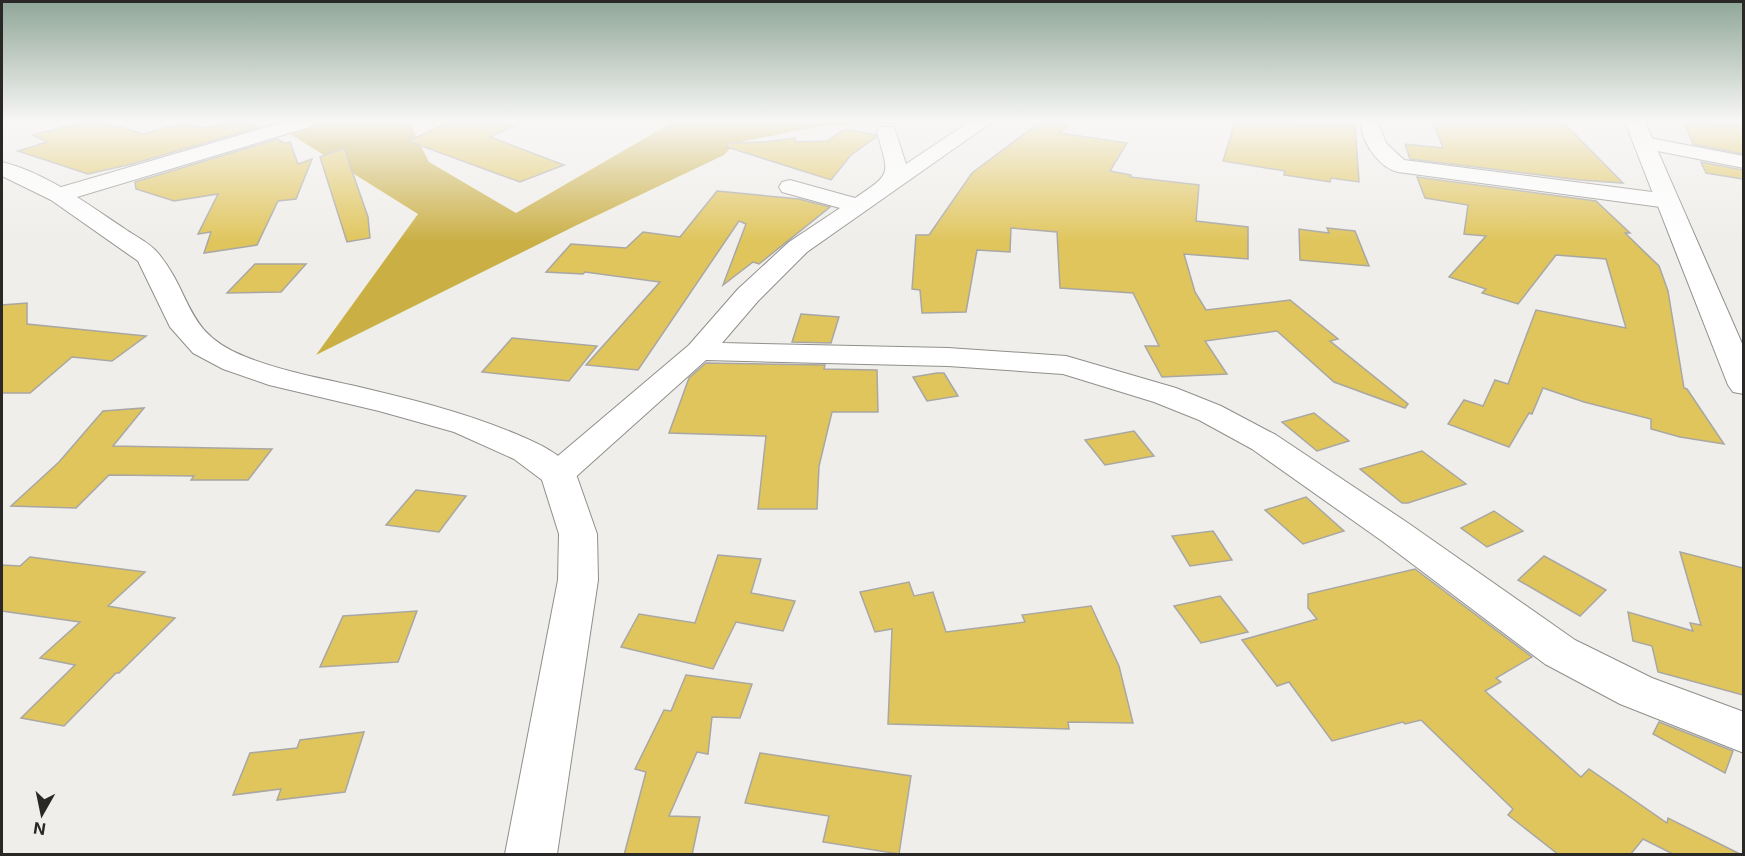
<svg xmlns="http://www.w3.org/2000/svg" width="1745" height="856" font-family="Inter,sans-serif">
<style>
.forest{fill:#caaf45}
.building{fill:#e0c55c;stroke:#a8a7a3;stroke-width:1.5}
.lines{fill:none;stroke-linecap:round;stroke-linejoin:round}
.minor-casing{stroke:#908f8b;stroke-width:2}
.tertiary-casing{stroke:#908f8b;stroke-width:2}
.secondary-casing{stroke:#908f8b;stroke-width:2}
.minor{fill:#fff;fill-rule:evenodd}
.tertiary{fill:#fff;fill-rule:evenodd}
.secondary{fill:#fff;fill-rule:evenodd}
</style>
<rect width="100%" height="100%" fill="#f0eeea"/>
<!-- forest -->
<path class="forest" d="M271,122H409L429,162L516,213L673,122H898L821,126L735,143L724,155L577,225L316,355L418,214Z"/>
<!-- building -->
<g class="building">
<path d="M83,122H103L143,134L186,122L203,128L226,122H248L257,128L132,164L88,174L18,151L47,142L33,135Z"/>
<path d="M450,122H523L490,137L564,165L520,182L408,141Z"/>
<path d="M1040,122H1071L1060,133L1127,143L1110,171L1131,175L1130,177L1199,185L1196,221L1248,227V259L1184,254L1195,292L1206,310L1290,300L1338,339L1330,341L1408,404L1405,408L1334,382L1277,331L1205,341L1227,374L1162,377L1145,346H1159L1133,293L1060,288L1057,232L1011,228L1010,252L977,250L966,312L922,313L920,290L912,289L916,235H929L972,173Z"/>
<path d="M1235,122L1355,124L1359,182L1331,178L1330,182L1284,175L1285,171L1223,161Z"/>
<path d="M1433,122H1563L1623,183L1580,180L1410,159L1405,144L1443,148Z"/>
<path d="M1684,122L1743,124V154L1693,144Z"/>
<path d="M845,129L876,135V137L851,155L831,180L727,147L728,143L765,142L795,138V142L827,141Z"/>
<path d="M277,139L284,143L290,142L298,164L312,159L296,199L278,201L257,245L204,253L211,232L198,234L218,194L174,201L136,189L135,182Z"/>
<path d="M344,148L368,217L370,238L347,242L320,157Z"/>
<path d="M1701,162L1743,170V179L1706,173Z"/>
<path d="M1417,177L1596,201L1630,233H1625L1659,266L1668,291L1684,388L1687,389L1724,444L1680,437L1651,429V419L1584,402L1543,388L1532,414L1529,413L1509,447L1448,424L1464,400L1483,406L1495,380L1508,384L1536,310L1626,328L1606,259L1556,255L1518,304L1482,293L1486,289L1449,277L1486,236L1464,234L1468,205L1425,198Z"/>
<path d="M717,191L799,199L830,207L759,264L753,262L723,285L746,224L739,221L638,370L586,365L660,282L585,272L583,274L546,272L571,244L626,248L643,232L680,237Z"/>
<path d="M1327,228L1355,231L1369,266L1300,260L1299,229L1329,233Z"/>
<path d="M255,264H306L281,292L227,293Z"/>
<path d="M27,303V324L146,336L112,361L72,357L30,393H2V305Z"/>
<path d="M801,314L839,317L831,343L792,342Z"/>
<path d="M512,338L597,346L569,381L482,372Z"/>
<path d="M706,363L825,365L824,369L877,370L878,412H832L819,466L817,509H758L766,436L669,433L689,378Z"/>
<path d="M937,373H944L958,396L927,401L913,377Z"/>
<path d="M144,408L113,446L272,449L248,480H191L194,476L109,475L76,508L11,506L59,462L103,411Z"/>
<path d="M1314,413L1349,441L1317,451L1282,422Z"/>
<path d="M1134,431L1154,456L1105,465L1085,440Z"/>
<path d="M1422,451L1466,484L1408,503H1402L1360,469Z"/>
<path d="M416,490L466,496L439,532L386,525Z"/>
<path d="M1306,497L1344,531L1303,544L1265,510Z"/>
<path d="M1494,511L1523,531L1487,547L1461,528Z"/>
<path d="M1213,531L1232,560L1190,566L1172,536Z"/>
<path d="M1680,552L1743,568V695L1658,672L1652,646L1633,641L1628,612L1693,631L1690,623L1701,625Z"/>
<path d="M718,555L761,559L751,593L795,601L783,631L736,622L713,669L621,647L639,614L695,623Z"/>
<path d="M1544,556L1606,590L1580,616L1518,580Z"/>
<path d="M30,557L145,572L108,606L175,618L119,673H116L64,726L21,718L75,665L40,658L80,622L2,611V565L20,566Z"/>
<path d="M1415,569L1532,657L1496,678L1501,682L1485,691L1581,777L1589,769L1667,823L1668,818L1742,855H1675L1643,839L1630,855H1559L1508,815L1513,809L1421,720L1405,724L1403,722L1332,741L1289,682L1277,686L1242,640L1317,619L1308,608V594Z"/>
<path d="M909,582L914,596L933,592L946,632L1025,622L1022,615L1091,606L1119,666L1133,723L1068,722L1069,729L888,724L892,629L875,632L860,592Z"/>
<path d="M1220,596L1248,632L1201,643L1174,606Z"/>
<path d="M417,611L398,662L320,667L343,616Z"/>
<path d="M686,675L752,684L740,718L712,717L708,754L697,752L669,816L700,817L692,855H624L646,772L635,769L664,710L671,711Z"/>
<path d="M1659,722L1733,751L1725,773L1653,734Z"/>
<path d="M364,732L345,792L277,800L281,789L233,795L250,753L297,748L300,740Z"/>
<path d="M760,753L911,776L899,854L823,842L829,816L745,803Z"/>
</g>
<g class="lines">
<!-- minor casing -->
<g class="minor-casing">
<g id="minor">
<path d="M284,122H315L313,126L67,200L59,202L51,200L48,195L51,190Z"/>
<path d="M969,122H992L807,252L758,301L722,343L948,348L1066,356L1176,388L1221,406L1276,435L1408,523L1575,640L1652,678L1744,712V753L1620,704L1545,664L1382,541L1252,449L1199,420L1154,402L1063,374L948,366L706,360L570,482L558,485L546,482L540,474L546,466L689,345L738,289L789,242L840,208L782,192L779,187L782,182L790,180L855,198C894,172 888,175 877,131L880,127H894L906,164Z"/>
<path d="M1364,123H1378L1386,143L1404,160L1668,194L1676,196L1679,201L1676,206L1668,208L1398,172C1380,168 1364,145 1361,127Z"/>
<path d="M1644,137L1744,156V168L1637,147L1634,143L1637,139Z"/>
</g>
</g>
<!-- tertiary casing -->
<g class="tertiary-casing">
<path id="tertiary" d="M1625,122H1645L1744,348V394L1733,392L1728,385Z"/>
</g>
<!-- secondary casing -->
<g class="secondary-casing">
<path id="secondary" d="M2,162C47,173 87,204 125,229C135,236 150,243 158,253C194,297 183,332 246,357C281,371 319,378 355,386C410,399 464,412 516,434C537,443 563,454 576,474L597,534L598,580L557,854H505L558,580L559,534L542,480L514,459L454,432L379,411L269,385L223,369L193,353L170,327L138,261L51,200L2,176Z"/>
</g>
<!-- minor -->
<use href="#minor" class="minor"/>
<!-- tertiary -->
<use href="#tertiary" class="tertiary"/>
<!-- secondary -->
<use href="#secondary" class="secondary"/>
</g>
<!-- sky -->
<linearGradient id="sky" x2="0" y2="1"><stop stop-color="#8fa697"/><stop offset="0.5" stop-color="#f8f7f6"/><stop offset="1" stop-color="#f8f7f6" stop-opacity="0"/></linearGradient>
<rect width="1745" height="242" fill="url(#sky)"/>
<!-- border -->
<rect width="1745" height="856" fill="none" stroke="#292827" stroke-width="6"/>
<!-- north arrow -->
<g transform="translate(42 814) rotate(189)" stroke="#f0eeea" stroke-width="4.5" paint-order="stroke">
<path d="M0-4.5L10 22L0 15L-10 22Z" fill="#292827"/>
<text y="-9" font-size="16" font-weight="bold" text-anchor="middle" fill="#292827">N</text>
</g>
</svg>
